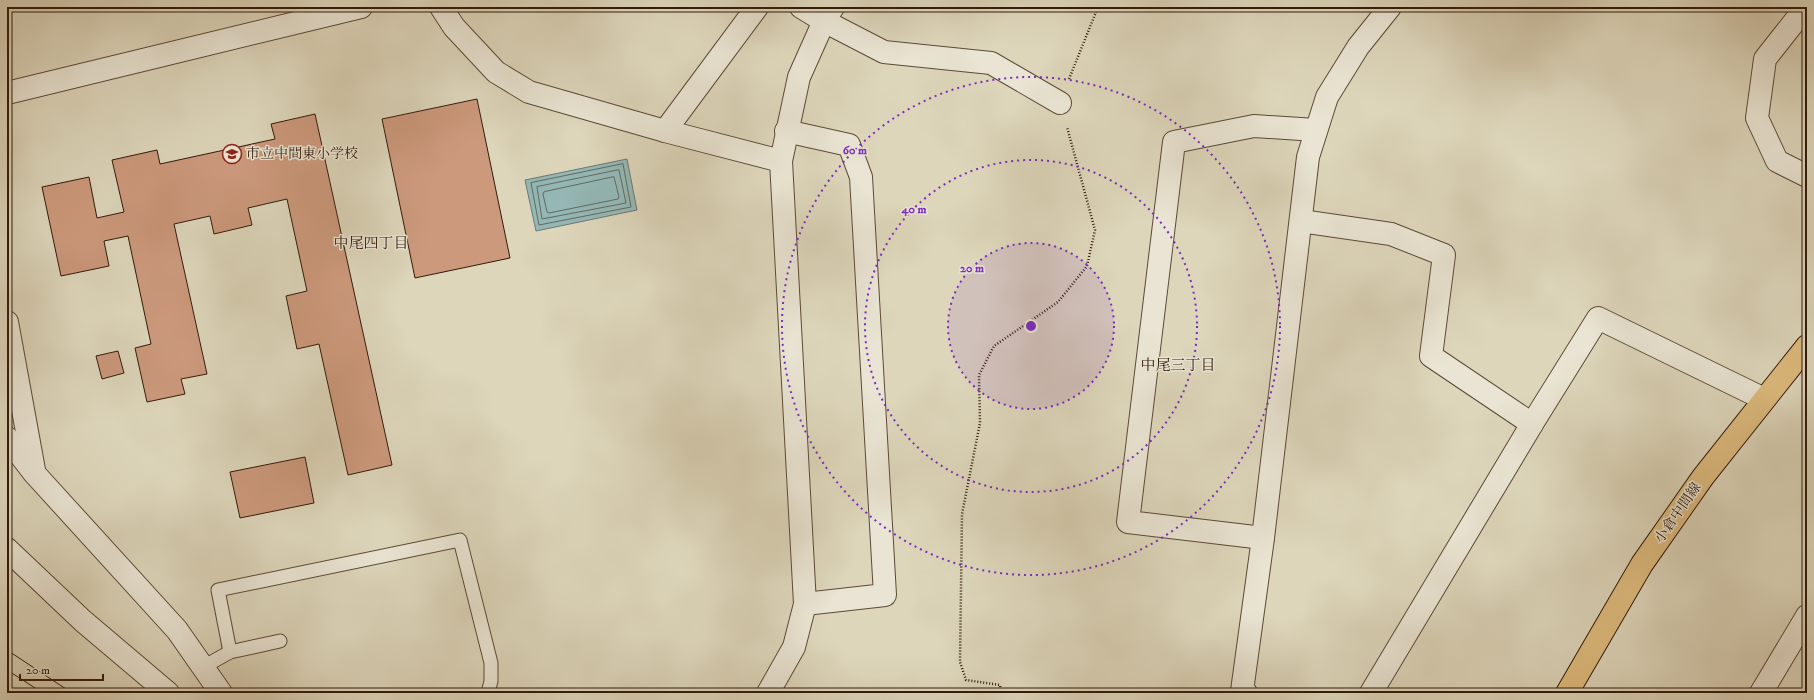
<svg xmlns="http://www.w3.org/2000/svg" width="1814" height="700" font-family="'IM FELL DW Pica','Noto Serif JP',serif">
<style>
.water{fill:#94b8b6;stroke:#6d7972}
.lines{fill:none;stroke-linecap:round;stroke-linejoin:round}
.shore{stroke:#636960;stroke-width:1}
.building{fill:#cc997c;stroke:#321a0b}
.service-casing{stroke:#5d4937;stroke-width:15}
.minor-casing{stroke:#5d4937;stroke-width:24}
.tertiary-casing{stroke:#5d4937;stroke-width:24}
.primary-casing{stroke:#321a0b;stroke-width:24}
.path{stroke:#321a0b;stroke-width:2.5;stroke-dasharray:1 2;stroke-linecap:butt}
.service{stroke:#e9e4d3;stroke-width:13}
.minor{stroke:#e9e4d3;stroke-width:22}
.tertiary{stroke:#e9e4d3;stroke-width:22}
.primary{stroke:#debb7e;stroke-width:22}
.tram{stroke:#321a0b;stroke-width:1}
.ring{fill:none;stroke:#7b2cbf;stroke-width:2;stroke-dasharray:2 4}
.labels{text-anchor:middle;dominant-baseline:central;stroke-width:3;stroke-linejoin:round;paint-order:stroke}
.poi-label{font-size:14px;fill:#321a0b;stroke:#e9e4d3;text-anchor:start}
.street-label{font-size:14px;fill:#321a0b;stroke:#e9e4d3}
.neighbourhood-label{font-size:15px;fill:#321a0b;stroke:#e9e4d3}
.centre{fill:#7b2cbf;stroke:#e9e4d3;stroke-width:2}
.ring-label{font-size:12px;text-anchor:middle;font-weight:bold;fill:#7b2cbf;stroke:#e9e4d3;stroke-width:3;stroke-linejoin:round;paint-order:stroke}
</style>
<rect width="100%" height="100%" fill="#ddd6bb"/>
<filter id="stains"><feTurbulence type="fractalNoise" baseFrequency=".005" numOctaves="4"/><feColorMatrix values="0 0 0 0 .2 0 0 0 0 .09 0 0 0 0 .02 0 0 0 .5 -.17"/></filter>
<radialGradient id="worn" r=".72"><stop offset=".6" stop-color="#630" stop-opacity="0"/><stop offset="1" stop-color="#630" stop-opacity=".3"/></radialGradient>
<!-- water -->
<path class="water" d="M627,159L637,210L536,231L525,180Z"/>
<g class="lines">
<!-- shore -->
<g class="shore">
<path d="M623,164L631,207L539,225L531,183Z"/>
<path d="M619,170L626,203L542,219L537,187Z"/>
<path d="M614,177L619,197L618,199L549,213L547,212L543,194L544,192Z"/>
</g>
</g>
<!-- building -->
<g class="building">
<path d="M477,99L510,258L415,278L382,119Z"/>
<path d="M315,114L392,465L348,475L319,344L297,349L286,296L307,291L287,199L248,208L252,225L214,234L210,216L174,224L207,374L181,379L185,394L147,402L135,348L151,344L128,236L104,241L109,266L61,276L42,187L89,177L97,218L124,212L112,160L157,150L160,164L275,139L271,124Z"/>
<path d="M118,351L124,373L102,379L96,356Z"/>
<path d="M305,457L314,503L240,518L230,472Z"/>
</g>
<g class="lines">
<!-- service casing -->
<g class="service-casing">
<g id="service">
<path d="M230,652L218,590L460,540L491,663V681L488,693"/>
<path d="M203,667L230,652L280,641"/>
</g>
</g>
<!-- minor casing -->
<g class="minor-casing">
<g id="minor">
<path d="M441,7L454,27L496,72L529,92L665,131L781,161"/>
<path d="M801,7L824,21L884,52L991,63L1060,103"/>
<path d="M1806,7L1765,59L1757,118L1777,161L1807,176"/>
<path d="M7,93L361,7"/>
<path d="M665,131L757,7"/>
<path d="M786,131L849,145L861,177L885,595L805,604"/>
<path d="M1301,221L1391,234L1444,255L1431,356L1532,424L1598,318L1764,399"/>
<path d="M7,322L34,470"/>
<path d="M7,438L34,473L177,630L221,693"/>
<path d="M1263,538L1128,522L1174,142L1254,126L1316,130"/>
<path d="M7,549L83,621L168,693"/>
<path d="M768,693L794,647L805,604L781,161L799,77L824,21L833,7"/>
<path d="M1371,693L1532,424"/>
<path d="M1761,693L1807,616"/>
</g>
</g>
<!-- tertiary casing -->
<g class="tertiary-casing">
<path id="tertiary" d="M1246,693L1242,691L1263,538L1308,157L1327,97L1358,47L1390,7"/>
</g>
<!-- primary casing -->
<g class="primary-casing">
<path id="primary" d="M1567,693L1642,564L1703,477L1807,346"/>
</g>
<!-- path -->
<g class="path">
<path d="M1069,79L1098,7"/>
<path d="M1001,693L1000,685L966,680L960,662L962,514L980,423L979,375L994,346L1058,302L1087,266L1095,230L1067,127"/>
</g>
<!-- service -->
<use href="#service" class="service"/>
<!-- minor -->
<use href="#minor" class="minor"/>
<!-- tertiary -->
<use href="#tertiary" class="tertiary"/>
<!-- primary -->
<use href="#primary" class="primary"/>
<!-- tram -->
<g class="tram">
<path d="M7,650L72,693"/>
<path d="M7,670L43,693"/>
</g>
</g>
<!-- distance rings -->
<circle cx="1031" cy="326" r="83" fill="#7b2cbf" fill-opacity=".12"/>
<g class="ring">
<circle cx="1031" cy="326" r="83"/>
<circle cx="1031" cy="326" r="166"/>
<circle cx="1031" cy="326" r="249"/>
</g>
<!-- icons -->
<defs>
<g id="school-ring" transform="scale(1)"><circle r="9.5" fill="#e9e4d3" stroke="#8f2418" stroke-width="1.5"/><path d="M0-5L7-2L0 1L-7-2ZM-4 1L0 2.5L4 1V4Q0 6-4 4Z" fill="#8f2418"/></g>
</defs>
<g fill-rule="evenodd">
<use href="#school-ring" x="232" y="154"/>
</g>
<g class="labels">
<!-- poi labels -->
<g class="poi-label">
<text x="246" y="154">市立中間東小学校</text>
</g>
<!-- street labels -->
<g class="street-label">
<text transform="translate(1678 513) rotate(-55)">小倉中間線</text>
</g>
<!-- neighbourhood labels -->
<g class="neighbourhood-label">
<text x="371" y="243">中尾四丁目</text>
<text x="1178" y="365">中尾三丁目</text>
</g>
</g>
<circle cx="1031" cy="326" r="6" class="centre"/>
<g class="ring-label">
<text x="855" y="154">60 m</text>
<text x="914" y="213">40 m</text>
<text x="972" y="272">20 m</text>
</g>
<!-- margin -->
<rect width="1814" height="700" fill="none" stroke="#ddd6bb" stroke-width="24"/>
<rect x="8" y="8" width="1798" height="684" fill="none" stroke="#321a0b" stroke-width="2"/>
<rect x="12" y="12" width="1790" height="676" fill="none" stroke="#321a0b"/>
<!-- scale -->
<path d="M20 674v6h83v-6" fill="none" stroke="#321a0b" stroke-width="2"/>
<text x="26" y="674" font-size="12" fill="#321a0b" stroke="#e9e4d3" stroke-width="3" paint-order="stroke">20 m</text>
<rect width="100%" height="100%" filter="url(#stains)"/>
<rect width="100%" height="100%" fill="url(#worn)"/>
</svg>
